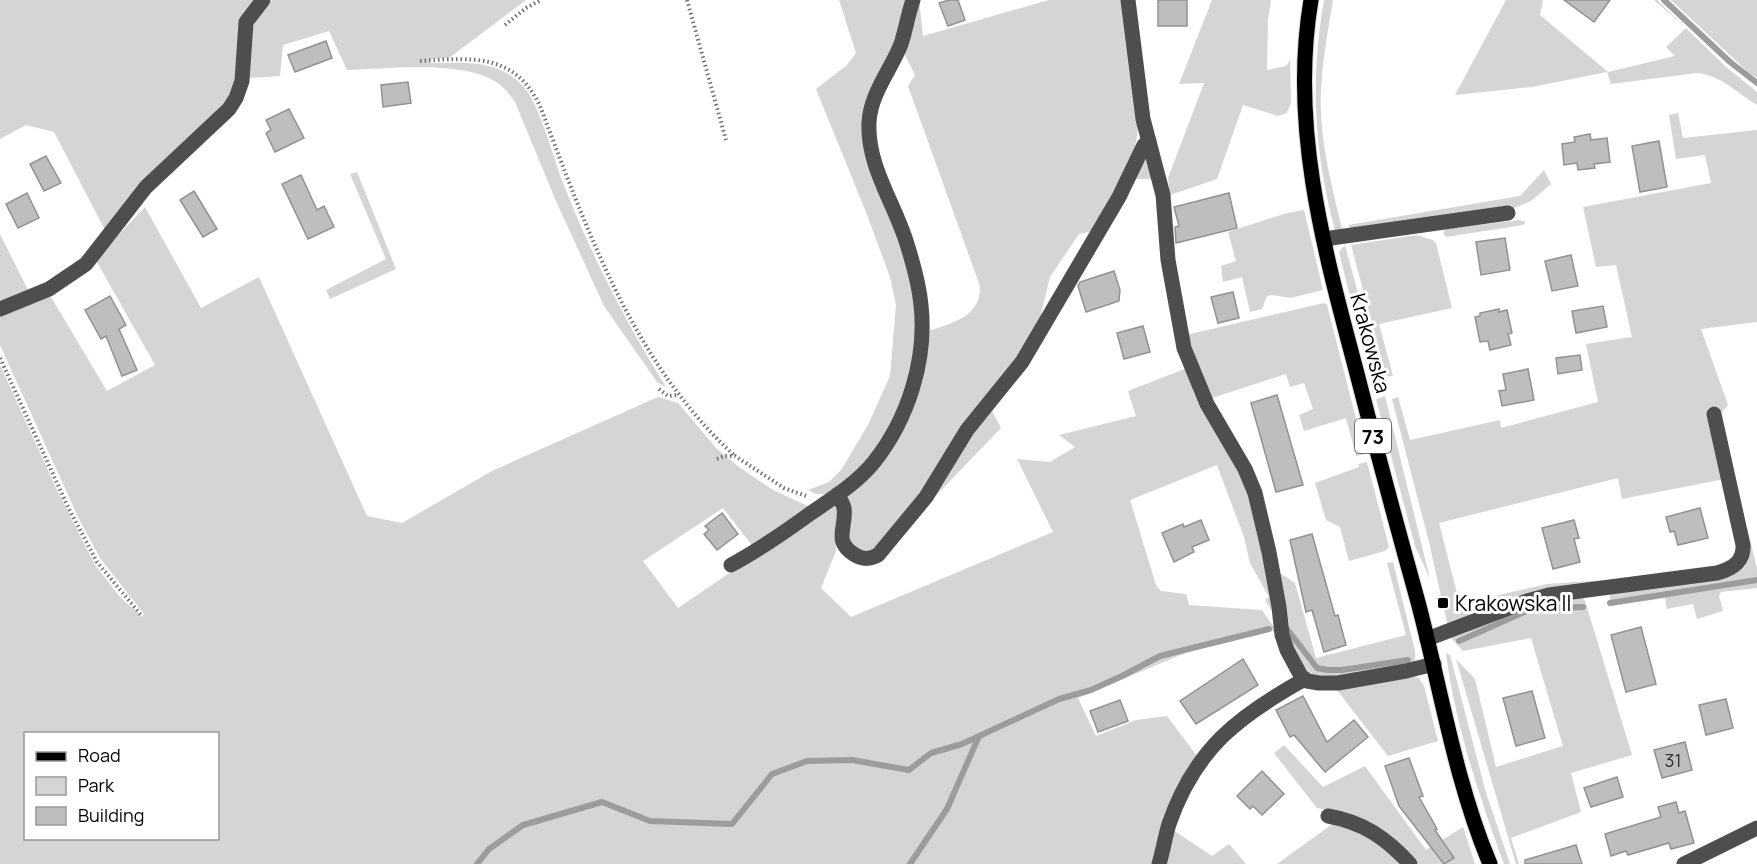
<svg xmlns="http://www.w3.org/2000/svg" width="1757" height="864" font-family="Manrope,sans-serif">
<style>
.green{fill:#d5d5d5;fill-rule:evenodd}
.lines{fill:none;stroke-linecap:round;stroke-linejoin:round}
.stream{stroke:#9c9c9c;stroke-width:6}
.building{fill:#bebebe;stroke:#929292;stroke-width:1.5}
.major-casing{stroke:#dbdbdb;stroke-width:17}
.path{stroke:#707070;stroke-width:4;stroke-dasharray:1.5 3;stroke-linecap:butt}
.minor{stroke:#4e4e4e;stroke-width:15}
.major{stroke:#000;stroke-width:15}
.poi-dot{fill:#000;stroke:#fff;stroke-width:2}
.labels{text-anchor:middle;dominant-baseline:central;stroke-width:6;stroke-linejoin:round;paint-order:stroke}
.number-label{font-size:18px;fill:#303030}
.shield{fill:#fff;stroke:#4c4c4c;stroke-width:1.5}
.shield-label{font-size:20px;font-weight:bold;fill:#000}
.street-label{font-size:21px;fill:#000;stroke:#fff}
.poi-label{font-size:21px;fill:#000;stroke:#fff;text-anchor:start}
</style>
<rect width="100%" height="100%" fill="#fff"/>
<!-- green -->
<g class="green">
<path d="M0,0H258L237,79L227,102L106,232L54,132L26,125L0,139Z"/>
<path d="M272,0H526L449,58L431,59L429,63C464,63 496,58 523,86C539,102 554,160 563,183C591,255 625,321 666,387L657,382L604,306L556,201L515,102C510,95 504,87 496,82C462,60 387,69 347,70L329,31L283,45L280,76L250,78L252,24Z"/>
<path d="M839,0H909L898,36L865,116L913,282L918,339L904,398L890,427L859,472L831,494H816L808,490L829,482L841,470L868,425L890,376L896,305L890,277L866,212L816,89L847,65L856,53Z"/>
<path d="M919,0L923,36L1049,0H1125L1138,127C1136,164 1110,199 1093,231L1079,234L1050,277L1037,330L938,472L875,553L851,548L841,497L879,459L926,332C951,323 981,318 980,286L908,86L915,75L902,49Z"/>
<path d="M1212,0H1271L1268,19L1267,70L1286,66L1290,60L1291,103L1287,113L1278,116L1243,105L1217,179L1170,195L1168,178L1204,83L1179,84Z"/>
<path d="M1324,0H1333C1327,37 1319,77 1321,115C1323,155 1334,195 1343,233L1335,230C1314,152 1310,79 1324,0Z"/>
<path d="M1506,0H1543L1540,15L1608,72L1675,56L1666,47L1686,28L1654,0H1657L1725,66L1757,92V105C1737,93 1721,75 1697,73L1611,84L1607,72L1532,87L1455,95Z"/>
<path d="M1671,0H1757V78L1748,72Z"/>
<path d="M1678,113L1683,138L1757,130V322L1701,329L1728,405L1722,412L1715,406L1707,409L1725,479L1622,499L1618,478L1439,523L1460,605L1477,600C1475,617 1461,620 1448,627L1429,542L1392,399L1398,397L1410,440L1500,420L1501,428L1598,402L1586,344L1632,337L1616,265L1596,267L1583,207L1711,183L1705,155L1676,159L1669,115Z"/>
<path d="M1147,150L1156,179H1135Z"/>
<path d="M1544,170L1551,184L1531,201L1514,208L1354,232L1348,225L1520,196Z"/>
<path d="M357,172L396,269L330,299L326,290L386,259L350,174Z"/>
<path d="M145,207L201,308L259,277L367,516L402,523L492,471L658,397L678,403L717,449L739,467L773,490L812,508L754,548L723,508L643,561L678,608L837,500L839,523L836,551L821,588L851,617L1053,532L1017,459L1050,462L1075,447L1059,435L1136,416L1128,391L1187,368L1248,485L1275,616L1265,600L1269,597L1250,563L1244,537L1217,465L1130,500L1156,585L1161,591L1186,594L1189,605L1262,610L1278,633L1269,630L1190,651L1078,698L1096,736L1136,720L1167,716L1197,756L1154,864H0V365L56,488L95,565L120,597L142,617L144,614L100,558L79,519L0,345V315L43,297H51L107,391L155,365L97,262L101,253ZM26,734H218V838H26Z"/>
<path d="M1304,210L1323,290L1290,298L1273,295L1267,296L1262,309L1250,312L1242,277L1223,282L1221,266L1236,261L1228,232L1287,213Z"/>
<path d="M1519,220L1526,222L1523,225L1446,237L1443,233L1446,229Z"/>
<path d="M0,234L29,292L0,304Z"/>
<path d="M1416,235L1433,240L1436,243L1452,308L1379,324L1393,376H1386L1351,245Z"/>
<path d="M1345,245L1381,379L1371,382L1339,252Z"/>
<path d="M1324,303L1327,305L1365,454L1356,456L1346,418L1304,431L1299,415L1313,409L1304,383L1290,387L1286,374L1209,399L1186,335Z"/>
<path d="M1385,396L1430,579L1415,546L1376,399Z"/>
<path d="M992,411L1001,428L927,505L963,445Z"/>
<path d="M1367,462L1389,547L1385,551L1349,561L1340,527L1326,520L1315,483L1359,467L1358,464Z"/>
<path d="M1747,527L1757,569V588L1721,592L1719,596L1723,611L1697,619L1693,604L1667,609L1665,598L1610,606V594L1733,572Z"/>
<path d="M1393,562L1415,651V660L1413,664L1356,677L1313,675L1307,671L1293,649L1277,571L1295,583L1316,658L1406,635L1387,563Z"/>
<path d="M1635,578L1487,610L1490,597L1547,584Z"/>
<path d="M1582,596L1585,601L1632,755L1571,773L1581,812L1511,838L1519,864H1516L1456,659L1475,679L1496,767L1563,746L1531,638L1463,651L1451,638L1529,604Z"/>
<path d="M1446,653L1450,655L1486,793L1510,864H1504C1479,796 1455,724 1446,653Z"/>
<path d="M1412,676L1419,678L1424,686L1438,741L1388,756L1337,690Z"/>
<path d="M1284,745L1323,787L1365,766L1426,850L1463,827L1475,864H1418L1405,850L1338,812L1317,808L1274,753Z"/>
<path d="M1341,824C1364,831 1383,847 1400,864H1277L1331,825Z"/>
<path d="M1173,830L1212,856L1229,844L1246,864H1163Z"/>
</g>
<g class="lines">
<!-- stream -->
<g class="stream">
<path d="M1664,0L1730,62L1757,83"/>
<path d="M1610,603L1757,580"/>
<path d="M1287,629L1317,668L1327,670H1342L1408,660"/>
<path d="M1459,641L1531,609L1583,607"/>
<path d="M477,864L489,849L523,825L602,802L650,821L732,824L772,774L807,761L852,760L909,770L931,753L962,744L1059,699L1091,690L1122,676L1160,656L1269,629"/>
<path d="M910,864L947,809L979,736"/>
</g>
</g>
<!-- building -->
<g class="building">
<path d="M949,0H958L965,20L948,26L939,3Z"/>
<rect x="1158" y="0" width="29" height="26"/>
<path d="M1564,0H1610L1594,22Z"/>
<path d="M326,41L332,58L295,72L288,55Z"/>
<path d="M408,82L411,103L383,107L381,85Z"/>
<path d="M289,109L304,138L275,152L266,133L271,130L266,120Z"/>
<path d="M1590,134L1591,140L1607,138L1610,162L1594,164L1595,168L1578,170L1577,163L1564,165L1562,144L1575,142L1574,137Z"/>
<path d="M1659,141L1667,187L1640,192L1632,146Z"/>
<path d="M46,156L61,183L44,191L30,164Z"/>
<path d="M301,175L317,210L324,206L334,227L308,239L282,184Z"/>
<path d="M194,191L217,229L203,237L180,200Z"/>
<path d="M27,193L39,218L18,228L6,204Z"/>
<path d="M1229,193L1237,228L1176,243L1175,227L1179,226L1174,207Z"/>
<path d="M1505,238L1510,270L1481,275L1476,242Z"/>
<path d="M1571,255L1578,286L1552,291L1545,261Z"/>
<path d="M1114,271L1120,290L1119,301L1086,312L1078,286L1080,282Z"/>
<path d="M1233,292L1239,318L1218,323L1211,297Z"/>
<path d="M110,296L126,325L119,329L137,370L122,376L106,336L101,339L85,310Z"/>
<path d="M1603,306L1607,327L1576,333L1572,311Z"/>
<path d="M1499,309V312L1507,310L1512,333L1508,334L1511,345L1490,350L1488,341L1480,342L1475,317L1480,316V313Z"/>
<path d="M1143,326L1150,352L1124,359L1117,333Z"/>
<path d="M1580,355L1582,370L1558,374L1556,358Z"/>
<path d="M1528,369L1534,400L1502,406L1499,391L1506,390L1503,374Z"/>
<path d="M1277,395L1303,485L1276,492L1251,403Z"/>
<path d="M1700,508L1708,538L1678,545L1674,531L1670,532L1666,517Z"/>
<path d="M722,513L738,534L717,550L704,534L709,530L705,526Z"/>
<path d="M1201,520L1209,540L1192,547L1194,552L1174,562L1162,533L1183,524L1184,527Z"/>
<path d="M1574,520L1579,538L1574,539L1580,562L1553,569L1542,528Z"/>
<path d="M1312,534L1335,616L1338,615L1346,645L1324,652L1312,610L1306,612L1290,540Z"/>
<path d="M1641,627L1656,684L1626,692L1611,635Z"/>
<path d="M1243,659L1258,685L1196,724L1180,701Z"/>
<path d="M1532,691L1545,738L1516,746L1503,698Z"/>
<path d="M1303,696L1327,742L1354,720L1368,737L1325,772L1294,735L1290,737L1276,710Z"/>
<path d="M1726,699L1733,728L1706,735L1699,705Z"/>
<path d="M1120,700L1128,721L1098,732L1090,711Z"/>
<path d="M1685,742L1692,770L1662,778L1654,750Z"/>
<path d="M1409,758L1423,796L1419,797L1437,829L1435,830L1454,858L1444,864L1399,806L1385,766Z"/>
<path d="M1262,771L1284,794L1262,815L1253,806L1250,809L1237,796Z"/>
<path d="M1617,777L1623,797L1591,807L1584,788Z"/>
<path d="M1676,802L1679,813L1685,811L1694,843L1671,849L1669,843L1628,855L1626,851L1611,856L1605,834L1661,817L1658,807Z"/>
<path d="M1576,845L1582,864H1525V860Z"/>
</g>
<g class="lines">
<!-- major casing -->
<g class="major-casing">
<path id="major" d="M1311,0C1290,124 1323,246 1355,366C1375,444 1396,523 1418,602C1441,689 1455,781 1490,864"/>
</g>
<!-- path -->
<g class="path">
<path d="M687,0L726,140"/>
<path d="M505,25L526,8L541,0"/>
<path d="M420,61C471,58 514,52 540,106C588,232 633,363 735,456"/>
<path d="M0,358L68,507L97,562L141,615"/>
<path d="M659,389L668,396L678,395"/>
<path d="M717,459L724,456H735L784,488L806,496"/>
</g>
<!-- minor -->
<g class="minor">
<path d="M1128,0L1143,119L1163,195L1168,260L1184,348L1207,404L1245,469L1255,493L1269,552L1279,607L1282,635L1287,650L1301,676L1307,681L1319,683H1338L1406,671L1434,664"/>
<path d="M1324,239L1508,213"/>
<path d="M0,309L49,289L86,264L146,187L229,109L236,98L242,81L246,22L263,0"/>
<path d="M837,495C840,499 843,503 844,508C847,527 832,541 855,555C864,560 870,559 878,555L926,497L967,430L1022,362L1119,197L1144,145L1149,141"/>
<path d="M731,565C759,550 785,532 811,513C833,498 857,483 874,462C908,419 927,360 921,305C919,284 913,263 907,244C895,204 867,166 869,123C870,94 891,70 901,44C906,29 908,14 913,0"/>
<path d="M1427,639L1527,601L1549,595L1717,573C1732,569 1744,562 1743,545L1714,414"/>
<path d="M1328,816C1363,822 1386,838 1410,864"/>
<path d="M1159,864C1163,851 1165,837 1169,824C1195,749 1238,716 1305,679"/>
<path d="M1684,864L1757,828"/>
</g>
<!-- major -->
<use href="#major" class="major"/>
</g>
<!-- markers -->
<rect class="poi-dot" x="1437" y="597" width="12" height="12" rx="3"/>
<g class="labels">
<!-- number labels -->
<g class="number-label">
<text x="1673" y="760">31</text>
</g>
<!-- shield labels -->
<rect class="shield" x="1355" y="419" width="36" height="34" rx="4.5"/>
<g class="shield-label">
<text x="1373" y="436">73</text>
</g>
<!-- street labels -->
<g class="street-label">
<text transform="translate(1371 343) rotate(75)">Krakowska</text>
</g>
<!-- poi labels -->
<g class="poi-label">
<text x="1455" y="603">Krakowska II</text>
</g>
</g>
<!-- legend -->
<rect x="24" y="732" width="195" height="108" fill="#ffffff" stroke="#999999" stroke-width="1.5"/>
<rect x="36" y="752" width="30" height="9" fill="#000000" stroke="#999999" stroke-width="1.5"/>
<text x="78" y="762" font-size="18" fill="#000000">Road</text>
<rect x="36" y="777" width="30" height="18" fill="#d5d5d5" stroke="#999999" stroke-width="1.5"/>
<text x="78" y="792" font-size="18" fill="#000000">Park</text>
<rect x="36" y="807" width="30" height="18" fill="#bebebe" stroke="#999999" stroke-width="1.5"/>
<text x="78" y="822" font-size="18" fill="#000000">Building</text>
</svg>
